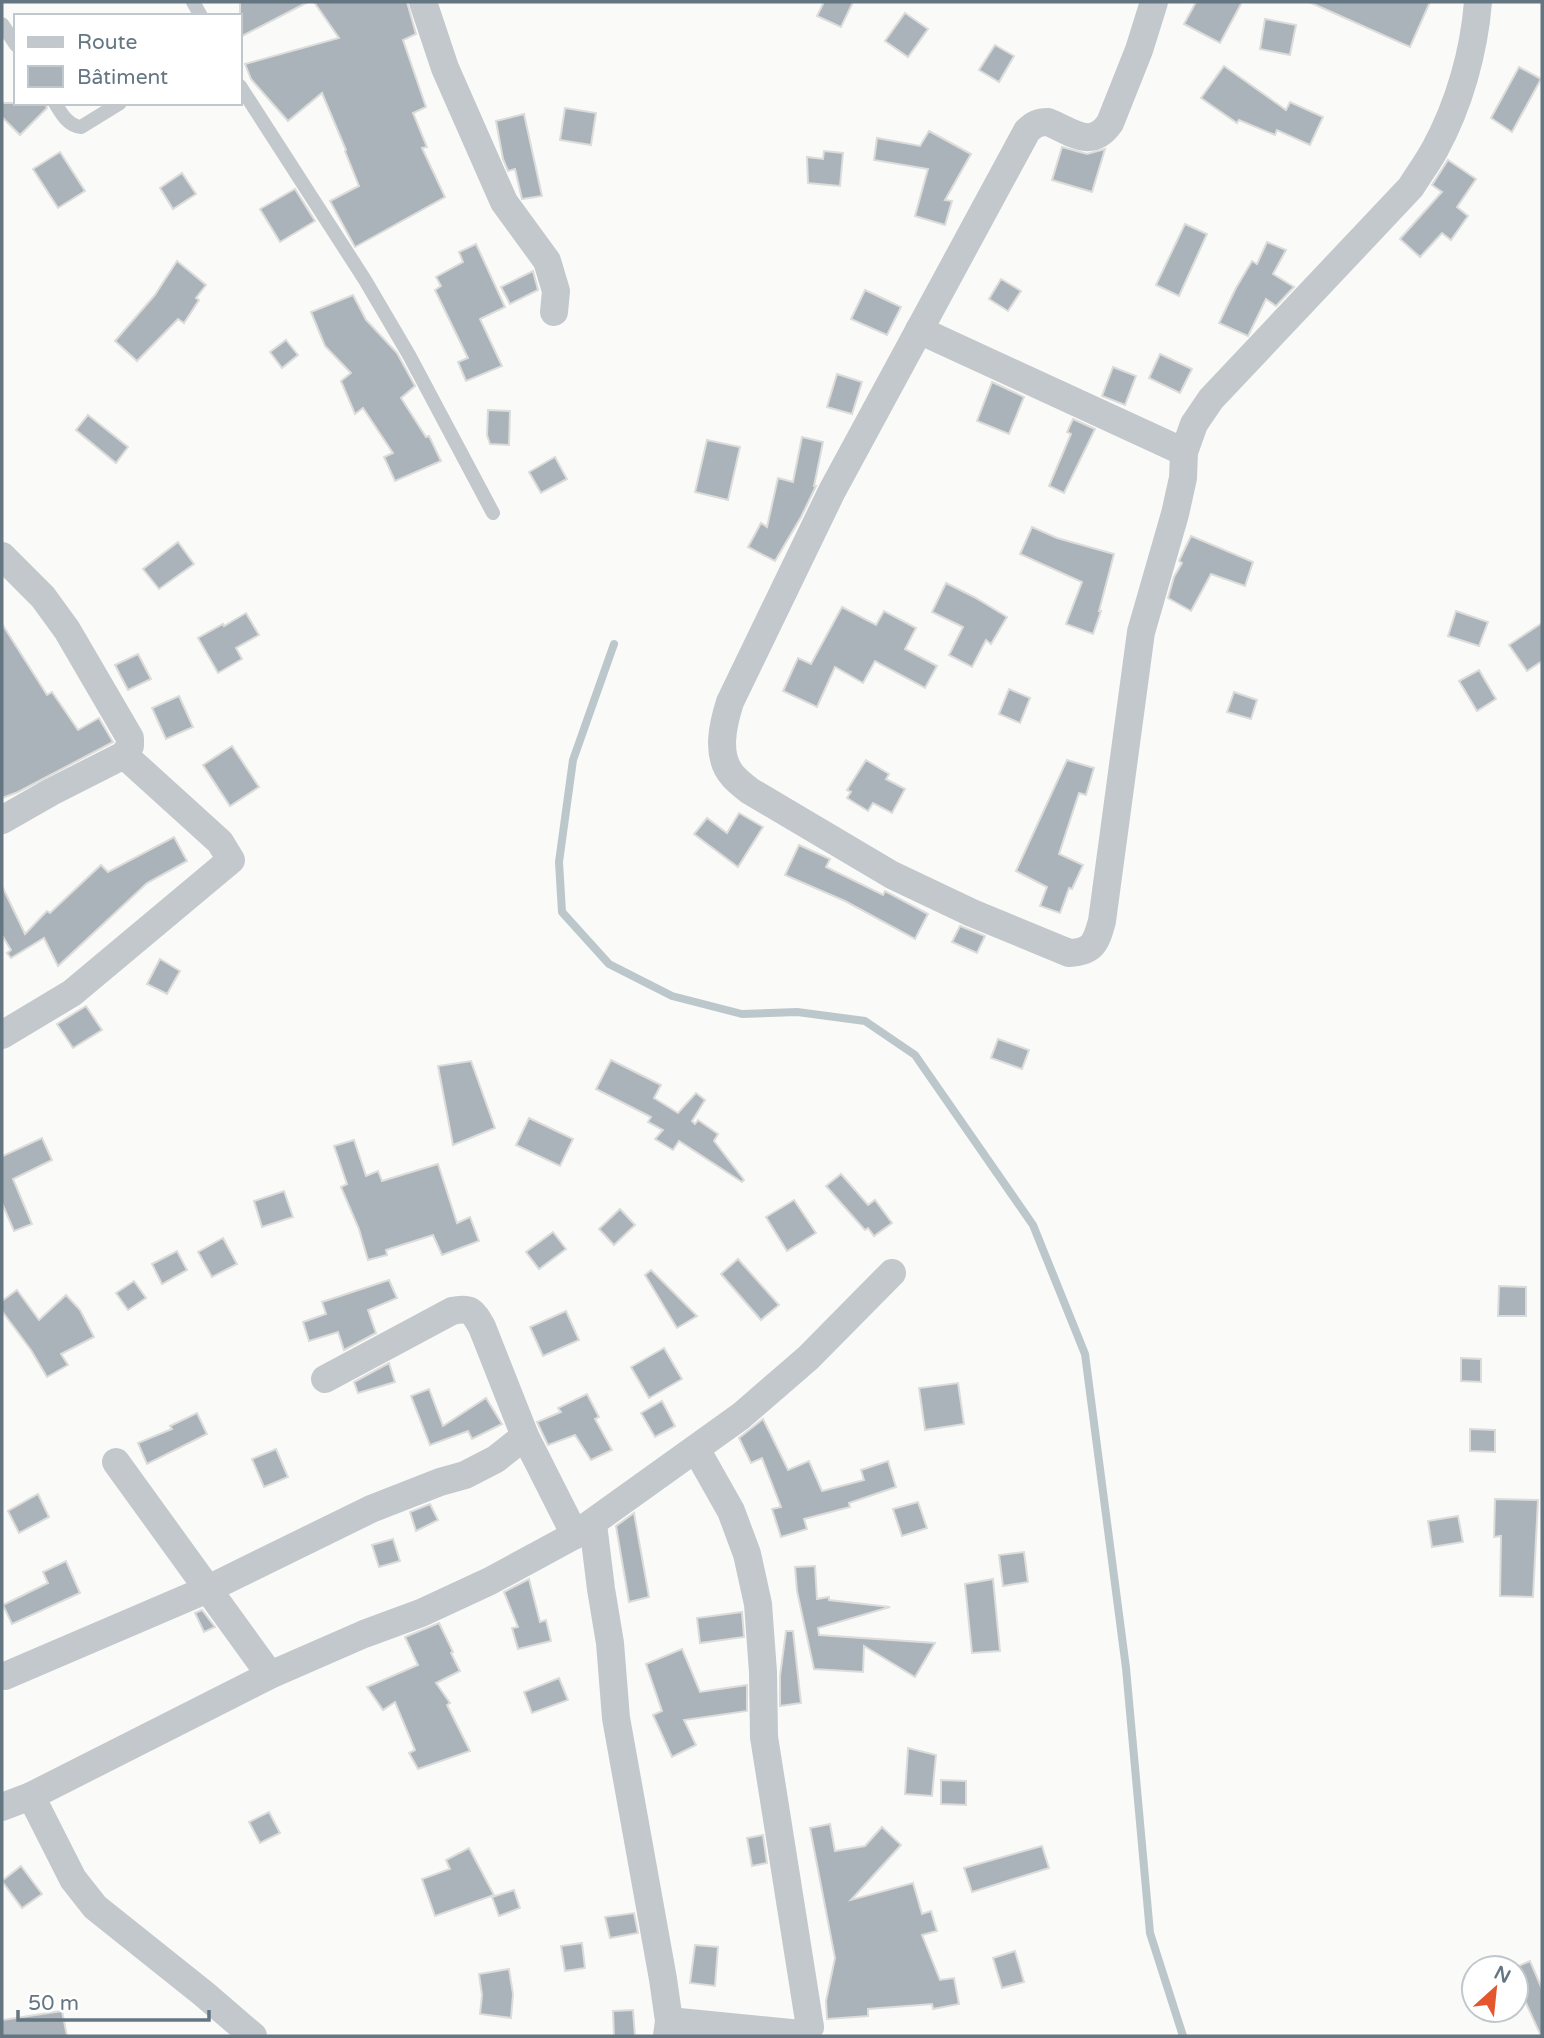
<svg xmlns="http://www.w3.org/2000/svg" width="1544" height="2038" font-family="'Varela Round',sans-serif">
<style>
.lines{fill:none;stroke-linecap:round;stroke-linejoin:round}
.stream{stroke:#bbc7cb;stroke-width:8}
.building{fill:#aab3b9;stroke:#dcdcda;stroke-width:2}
.service{stroke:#c3c8cc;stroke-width:14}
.minor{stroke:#c3c8cc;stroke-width:28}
</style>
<rect width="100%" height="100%" fill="#fafaf8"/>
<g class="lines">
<!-- stream -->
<path class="stream" d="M614,644L573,760L559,862L562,912L609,964L672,996L742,1014L797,1012L865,1021L915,1055L1033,1225L1085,1354L1126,1668L1150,1933L1183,2036"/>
</g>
<!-- building -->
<g class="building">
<path d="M240,2H308L240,37Z"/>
<path d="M314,2H407L416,34L403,40L426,107L413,113L427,147L422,148L445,197L355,247L330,201L359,186L345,151L346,150L322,93L288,121L251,79L245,64L339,38Z"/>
<path d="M824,2H853L841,27L817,16Z"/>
<path d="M1196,2H1242L1220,43L1184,24Z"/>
<path d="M1309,2H1430L1410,47Z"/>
<path d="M905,13L928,29L908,57L885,41Z"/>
<path d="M1265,19L1296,25L1290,55L1260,49Z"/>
<path d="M995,45L1014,56L999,82L979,70Z"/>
<path d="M1224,66L1286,110L1290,102L1323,117L1310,145L1277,130L1275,135L1239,120L1237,123L1201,98Z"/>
<path d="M1519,67L1541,79L1512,132L1491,118Z"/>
<path d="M2,103H45L47,108L20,135L2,117Z"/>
<path d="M565,108L596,113L591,145L560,140Z"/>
<path d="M524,114L542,196L522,199L515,169L508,171L503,159L496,121Z"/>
<path d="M929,131L971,154L945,200L952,201L945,225L915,216L928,169L874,160L877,138L920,146Z"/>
<path d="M1062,147L1087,154L1105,149L1092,192L1052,180Z"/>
<path d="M824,151L843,153L840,186L808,183L807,157L823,159Z"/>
<path d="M60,152L85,191L58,208L33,169Z"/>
<path d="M1448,160L1476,179L1457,207L1468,216L1451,240L1442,233L1420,257L1400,239L1442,192L1432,185Z"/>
<path d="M182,173L196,194L173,209L160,188Z"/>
<path d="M295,189L315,221L280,242L260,209Z"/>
<path d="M1185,224L1207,234L1179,296L1156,285Z"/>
<path d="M1267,242L1286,250L1273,274L1294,287L1276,306L1266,299L1248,336L1219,323L1236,288L1252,261L1257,264Z"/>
<path d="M476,244L505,307L480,319L502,366L466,381L458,362L468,358L435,290L441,286L436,277L463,262L459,252Z"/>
<path d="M177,261L206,285L196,298L199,300L184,323L178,319L137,361L115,341L155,295Z"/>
<path d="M533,271L538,290L510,304L501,287Z"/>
<path d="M1001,279L1021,291L1008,311L989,299Z"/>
<path d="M865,290L901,307L887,335L851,319Z"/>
<path d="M353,295L366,320L397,353L415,386L401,398L426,437L429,436L441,461L395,481L384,457L393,453L363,408L355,414L341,381L351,373L325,346L311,312Z"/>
<path d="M286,340L298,355L282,368L270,352Z"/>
<path d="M1160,354L1192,369L1180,393L1149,378Z"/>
<path d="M1113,367L1136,376L1125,405L1102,396Z"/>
<path d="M837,374L862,382L852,414L827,407Z"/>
<path d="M992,382L1024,397L1009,434L977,421Z"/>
<path d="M488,410L510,411L509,445L490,444L487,435Z"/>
<path d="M88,415L128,447L116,463L76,430Z"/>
<path d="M1073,419L1095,429L1064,493L1049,486L1071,434L1067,432Z"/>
<path d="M802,437L823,442L814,486H816L801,517L775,561L748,547L761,523L767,527L778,478L793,482Z"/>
<path d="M707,440L740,447L728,500L695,492Z"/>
<path d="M555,457L567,479L541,493L529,472Z"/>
<path d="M1032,527L1057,538L1114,554L1099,611H1101L1093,634L1066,624L1082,582L1020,554Z"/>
<path d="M1191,536L1253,562L1245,586L1211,574L1191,611L1168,598L1174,577L1182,563L1179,561Z"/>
<path d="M178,542L194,564L159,589L143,569Z"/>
<path d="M946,583L974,597L1007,617L991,644L986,640L972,667L949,655L963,627L932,612Z"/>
<path d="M842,607L876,625L884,611L916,628L905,649L937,666L925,688L875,661L863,683L835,667L817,707L783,691L798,658L811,664Z"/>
<path d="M1456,611L1488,622L1479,646L1448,636Z"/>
<path d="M246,613L259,635L236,648L242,659L218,673L198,638L223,624L224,626Z"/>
<path d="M1542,623V661L1527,671L1509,645Z"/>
<path d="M2,624L47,695L52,692L78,730L99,718L113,742L18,792L2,798Z"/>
<path d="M138,654L151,679L128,690L115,665Z"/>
<path d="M1479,670L1496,699L1477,711L1459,681Z"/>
<path d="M1009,689L1030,698L1020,723L999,714Z"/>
<path d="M1234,692L1257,700L1251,719L1227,712Z"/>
<path d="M179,696L193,727L166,739L152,708Z"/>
<path d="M232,746L259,787L230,806L203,765Z"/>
<path d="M866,760L889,774L886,779L905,789L892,813L873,803L868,811L847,798L851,792L847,790Z"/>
<path d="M1067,760L1094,768L1086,795L1079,793L1059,854L1083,865L1072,889L1069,888L1060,913L1040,906L1047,887L1016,871Z"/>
<path d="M739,813L763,827L738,867L694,834L707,818L727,833Z"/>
<path d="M174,837L187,861L147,883L58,966L44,938L11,958L7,953L11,950L2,935V886L25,934L47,911L50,913L101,865L108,872Z"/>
<path d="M799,845L830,859L826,867L883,895L885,891L928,914L915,939L845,901L785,875Z"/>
<path d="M960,926L985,936L977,953L952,942Z"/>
<path d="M160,959L180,971L167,994L147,984Z"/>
<path d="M86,1006L102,1030L73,1048L57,1024Z"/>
<path d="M998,1039L1029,1050L1022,1069L991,1058Z"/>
<path d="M611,1060L661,1085L654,1098L678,1113L696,1093L705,1100L692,1121L695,1124L698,1120L718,1134L714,1141L744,1180L742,1182L679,1141L673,1150L655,1139L663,1130L648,1122L651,1117L596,1089Z"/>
<path d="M471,1061L495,1128L453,1145L438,1066Z"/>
<path d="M529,1118L573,1139L560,1166L516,1145Z"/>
<path d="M42,1138L52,1160L13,1179L32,1224L14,1231L2,1203V1154L3,1156Z"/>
<path d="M354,1140L366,1176L378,1171L382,1181L438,1164L457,1223L470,1217L479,1241L442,1255L433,1235L386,1250L387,1255L368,1260L359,1229L341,1187L347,1184L334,1146Z"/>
<path d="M841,1174L868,1205L875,1200L892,1223L874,1236L868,1228L865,1230L826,1186Z"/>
<path d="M284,1191L293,1217L262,1227L254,1201Z"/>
<path d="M794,1200L816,1233L787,1251L766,1217Z"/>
<path d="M620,1209L635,1225L614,1245L599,1229Z"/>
<path d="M553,1232L566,1249L539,1269L526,1252Z"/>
<path d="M223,1238L237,1264L212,1277L198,1252Z"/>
<path d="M177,1251L187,1270L162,1284L152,1264Z"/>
<path d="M738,1259L779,1305L761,1320L721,1274Z"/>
<path d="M651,1270L697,1316L677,1328L645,1275Z"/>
<path d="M389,1280L397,1298L368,1310L376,1333L344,1350L338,1332L309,1341L303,1322L326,1314L322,1302Z"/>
<path d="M134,1281L146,1298L128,1310L116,1293Z"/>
<path d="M1499,1286L1526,1287V1316H1498Z"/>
<path d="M17,1290L39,1320L66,1295L80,1310L94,1337L61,1354L68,1365L47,1377L31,1350L2,1311V1301Z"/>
<path d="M566,1311L579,1340L543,1356L530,1327Z"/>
<path d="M664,1348L682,1379L649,1398L631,1367Z"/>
<path d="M1461,1358L1481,1359V1382L1461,1381Z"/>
<path d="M389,1363L395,1382L358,1393L354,1382Z"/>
<path d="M958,1383L964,1424L925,1430L919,1388Z"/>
<path d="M429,1389L443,1426L486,1398L502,1424L472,1439L468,1431L430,1445L411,1396Z"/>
<path d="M587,1394L599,1417L595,1419L612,1450L591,1460L575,1435L548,1445L537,1422L561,1412L558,1408Z"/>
<path d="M662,1401L675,1426L655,1437L641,1413Z"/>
<path d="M197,1413L207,1434L147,1464L138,1443L172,1429L170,1426Z"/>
<path d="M763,1419L788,1470L809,1461L822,1491L864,1480L861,1470L888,1461L896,1487L849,1503L850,1507L804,1519L807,1529L781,1537L772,1509L781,1507L762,1458L751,1463L739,1438Z"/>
<path d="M1470,1429L1495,1430V1452L1470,1451Z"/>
<path d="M276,1449L288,1477L264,1487L252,1459Z"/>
<path d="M38,1494L49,1517L19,1533L8,1511Z"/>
<path d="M1495,1499L1538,1500L1533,1597L1500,1596L1501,1536L1494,1537Z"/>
<path d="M918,1502L927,1528L902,1536L893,1509Z"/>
<path d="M430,1504L438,1520L416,1531L410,1512Z"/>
<path d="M634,1513L649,1597L629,1602L616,1526Z"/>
<path d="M1458,1516L1463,1542L1432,1547L1428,1521Z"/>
<path d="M393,1539L400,1561L379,1567L372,1545Z"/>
<path d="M1024,1552L1028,1582L1003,1586L999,1555Z"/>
<path d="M66,1561L80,1593L12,1624L3,1605L48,1583L43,1572Z"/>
<path d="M815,1566L817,1599L829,1597V1600L890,1607L818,1628L819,1635L935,1643L915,1677L864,1646L863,1672L814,1669L797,1591L795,1567Z"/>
<path d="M529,1579L540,1622L546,1620L551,1641L518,1649L512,1628L518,1627L504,1592Z"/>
<path d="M993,1579L1000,1651L972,1653L965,1584Z"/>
<path d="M202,1610L215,1627L204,1632L195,1613Z"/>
<path d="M742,1612L744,1637L700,1643L697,1618Z"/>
<path d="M439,1623L453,1652L451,1653L460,1671L436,1683L450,1703L447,1705L470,1751L418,1769L409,1753L415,1750L395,1702L383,1710L367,1687L418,1665L405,1637Z"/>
<path d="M786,1631H793L801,1703L780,1706V1676Z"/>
<path d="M682,1649L700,1692L747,1685V1711L684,1720L696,1745L672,1757L653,1715L662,1711L646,1664Z"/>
<path d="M559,1678L568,1700L532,1713L524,1692Z"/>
<path d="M908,1748L936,1755L932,1796L905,1794Z"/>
<path d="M941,1780L966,1781V1805L941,1804Z"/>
<path d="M269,1812L280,1833L260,1843L249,1822Z"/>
<path d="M830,1824L835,1851L865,1846L882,1827L901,1845L851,1900L913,1883L922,1914L931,1911L937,1931L922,1935L940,1980L954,1978L959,2004L933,2009L932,2004L868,2009V2016L827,2019L826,2001L835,1958L810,1828Z"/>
<path d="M763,1835L767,1863L752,1866L747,1838Z"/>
<path d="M1042,1846L1049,1868L972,1892L964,1868Z"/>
<path d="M469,1848L494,1895L435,1916L422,1879L450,1869L446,1860Z"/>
<path d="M21,1866L42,1894L22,1908L2,1881Z"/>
<path d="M514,1890L520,1908L499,1916L492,1897Z"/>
<path d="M634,1913L638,1933L610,1938L605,1917Z"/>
<path d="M582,1943L585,1968L565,1971L561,1946Z"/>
<path d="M695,1945L718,1947L715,1986L690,1983Z"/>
<path d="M1015,1951L1024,1982L1002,1988L993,1958Z"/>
<path d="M1530,1961L1542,1989V2036H1541L1516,1981V1968H1514Z"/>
<path d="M509,1969L513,1994L511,2018L480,2014L482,1995L479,1974Z"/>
<path d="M633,2010L635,2036H614L613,2011Z"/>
<path d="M62,2011L67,2036H2V2020Z"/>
</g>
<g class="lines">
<!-- service -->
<g class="service">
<path d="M193,2L201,16"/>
<path d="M2,24L16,45"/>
<path d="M240,86L365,280L409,355L493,513"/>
<path d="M55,103C61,113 68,126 81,127L120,103"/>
</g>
<!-- minor -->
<g class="minor">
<path d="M423,2L445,68L504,202L547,261L556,291L554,312"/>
<path d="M1154,2L1139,50L1110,123C1091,150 1073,132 1048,122C1039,122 1034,124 1027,131L832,491L730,702C723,724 715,756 733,776C738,782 744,786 750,791L892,875L972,913L1069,953C1093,952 1096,943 1102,921L1141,632L1175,514L1183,478L1184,452L1194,424L1211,399L1411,187C1419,174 1428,162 1435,149C1459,105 1474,52 1478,2"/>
<path d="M919,330L1184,452"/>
<path d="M2,556L43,597L67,630L130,738V746L124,755L51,792L2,820"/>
<path d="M2,1035L72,993L231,860L220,842L124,755"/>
<path d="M325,1379L452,1311C471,1307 473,1311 482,1327L525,1436L575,1535"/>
<path d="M116,1462L270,1675"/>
<path d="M593,1524L601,1589L610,1643L616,1718L663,1979L669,2021L667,2036"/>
<path d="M5,1676L208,1589L371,1509L440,1482L465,1475L496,1459L525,1436"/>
<path d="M31,1796L73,1879L95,1907L204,1994L253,2036"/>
<path d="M2,1807L31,1796L270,1675L364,1634L421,1613L490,1581L575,1535L741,1416L808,1358L892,1273"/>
<path d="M669,2021L801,2034L810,2027L764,1737L763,1672L758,1604L747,1554L731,1511L696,1449"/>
</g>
</g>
<!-- border -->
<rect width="1544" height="2038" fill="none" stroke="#657683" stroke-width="7"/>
<!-- legend -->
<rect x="14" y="14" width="228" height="91" fill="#ffffff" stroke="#c1c8cd" stroke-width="2"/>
<rect x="28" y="37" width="35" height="10" fill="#c3c8cc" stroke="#c1c8cd" stroke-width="2"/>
<text x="77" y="49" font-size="21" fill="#657683">Route</text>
<rect x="28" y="66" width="35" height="21" fill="#aab3b9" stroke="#c1c8cd" stroke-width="2"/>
<text x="77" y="84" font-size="21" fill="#657683">Bâtiment</text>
<!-- north arrow -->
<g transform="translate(1495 1989) rotate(27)"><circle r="33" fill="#ffffff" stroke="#c1c8cd" stroke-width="2"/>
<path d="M0-5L12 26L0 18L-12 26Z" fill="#e4572e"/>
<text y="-10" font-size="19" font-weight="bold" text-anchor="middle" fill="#657683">N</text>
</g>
<!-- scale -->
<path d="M18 2010v10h191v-10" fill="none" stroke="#657683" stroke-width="3.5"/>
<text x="28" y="2010" font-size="21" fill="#657683" stroke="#ffffff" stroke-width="5" paint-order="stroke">50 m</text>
</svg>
